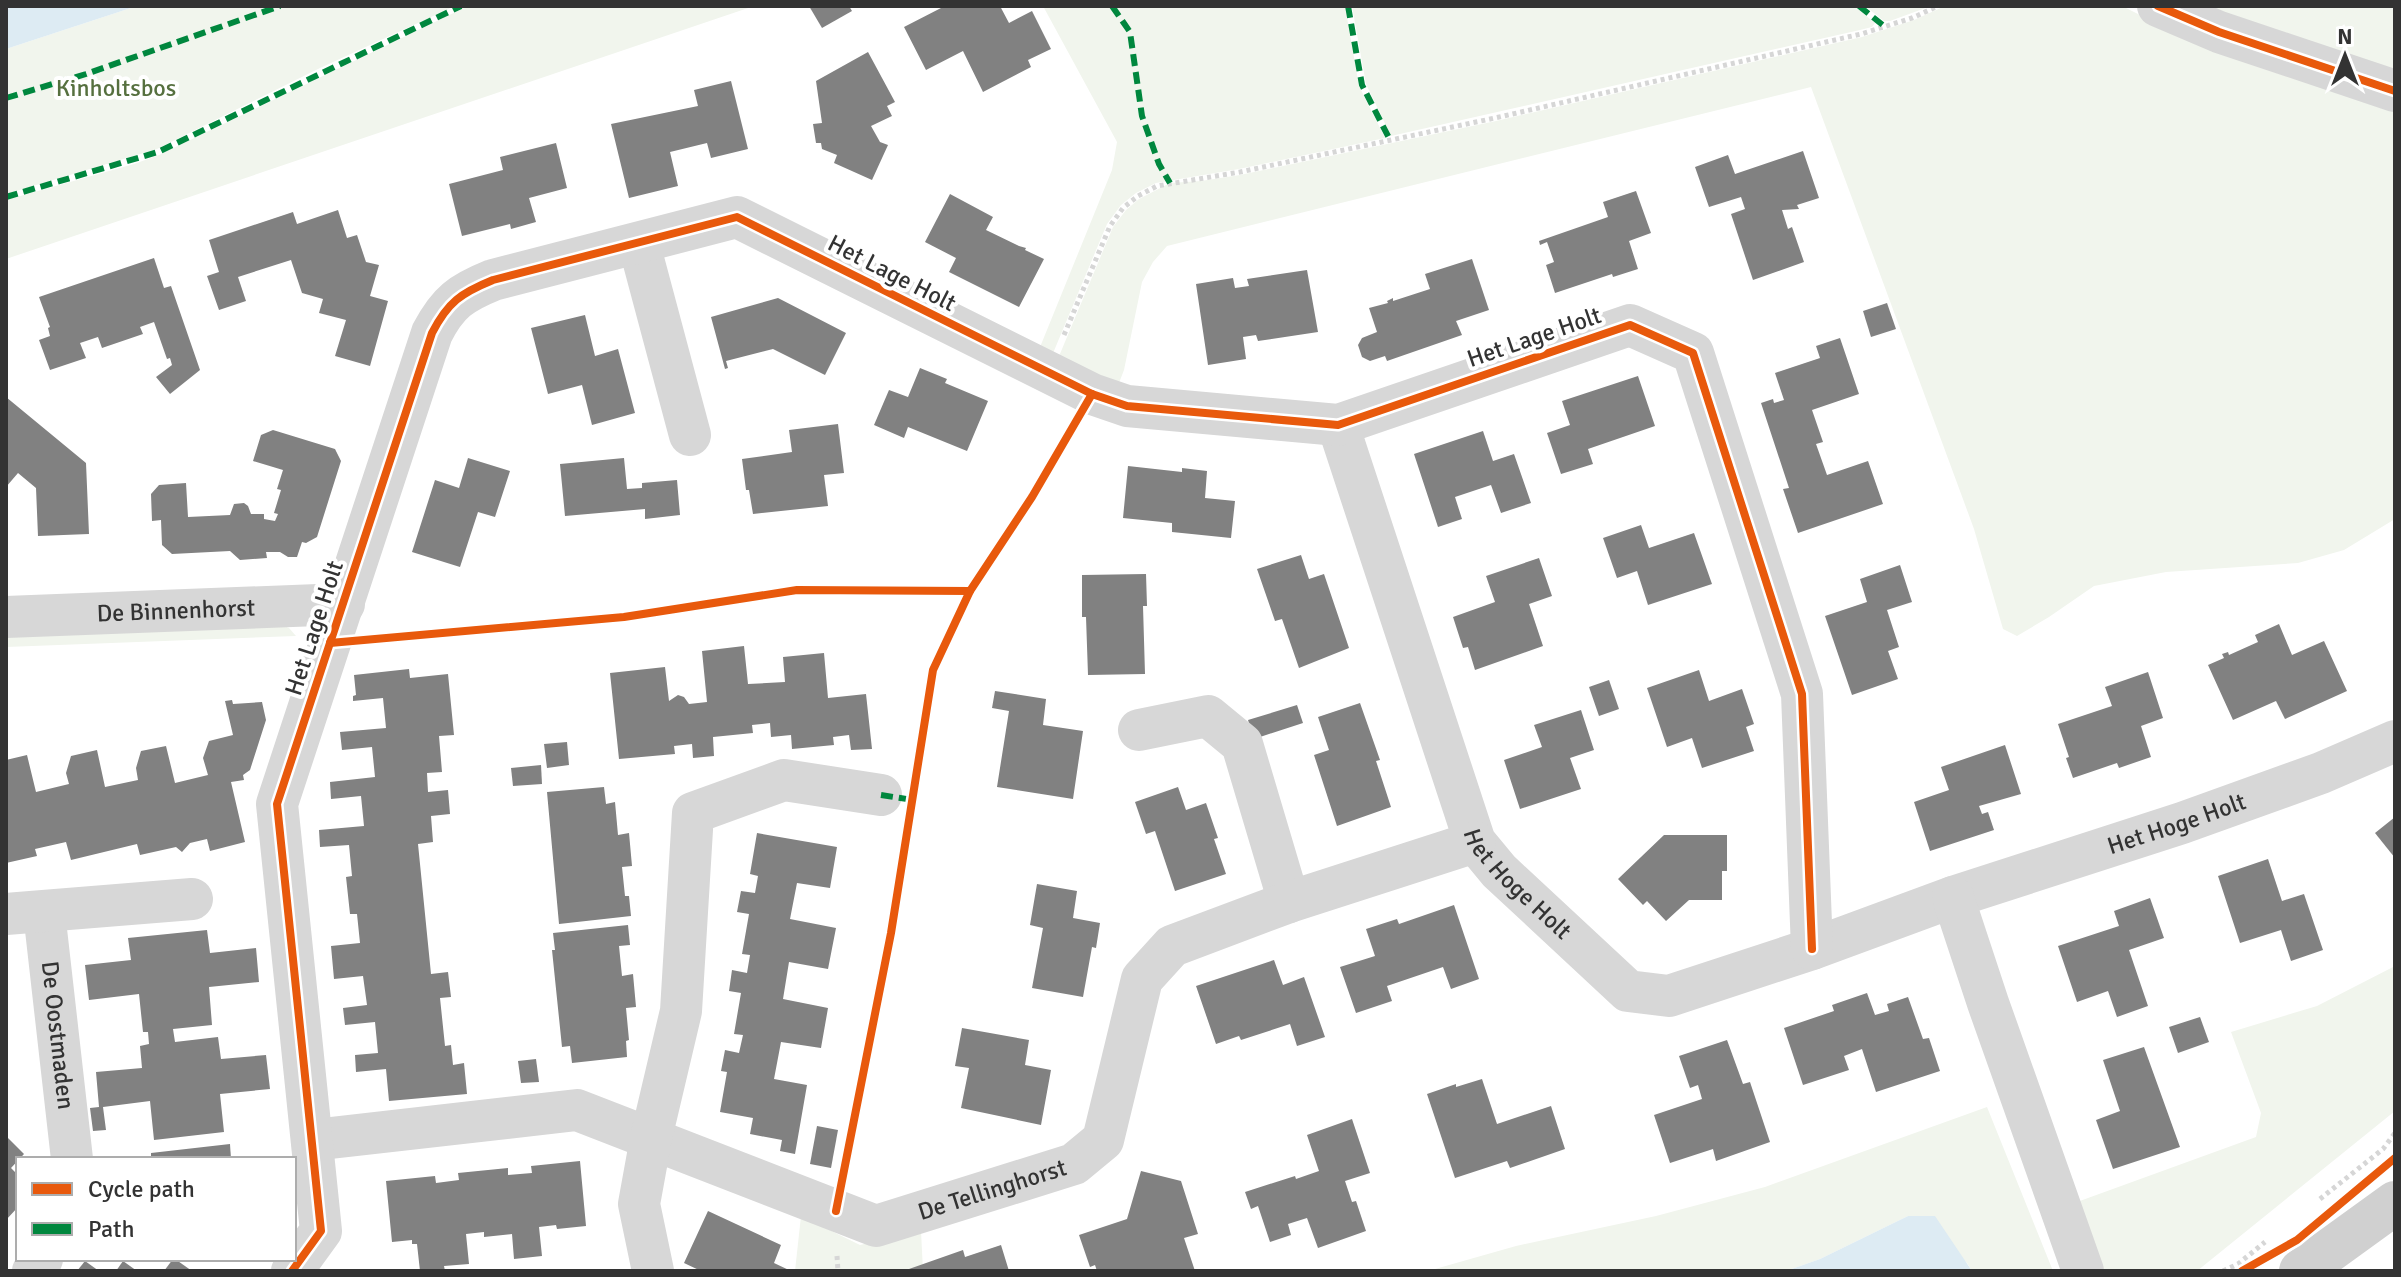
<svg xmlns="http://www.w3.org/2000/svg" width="2401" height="1277" font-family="Signika,sans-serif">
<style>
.green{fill:#f1f5ed}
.water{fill:#ddebf3}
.building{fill:#818181}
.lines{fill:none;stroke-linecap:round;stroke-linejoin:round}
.path{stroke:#d6d6d6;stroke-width:5;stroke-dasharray:4 4;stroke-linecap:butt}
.street{stroke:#d7d7d7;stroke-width:42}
.secondary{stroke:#d0d0d0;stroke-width:44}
.quiet{stroke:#00873e;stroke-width:6;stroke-dasharray:12 6;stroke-linecap:butt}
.cycleway-casing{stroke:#fff;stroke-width:13}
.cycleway{stroke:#e8590c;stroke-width:8}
.labels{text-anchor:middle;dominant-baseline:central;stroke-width:8;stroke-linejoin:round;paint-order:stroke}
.park-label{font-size:24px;fill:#56703f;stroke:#fff}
.street-label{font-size:24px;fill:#333;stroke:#fff}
</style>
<rect width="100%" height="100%" fill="#fff"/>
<!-- green -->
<g class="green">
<path d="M137,6H455L320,68L157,149L6,194V49Z"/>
<path d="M468,6H754L6,259V200L134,164L159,155Z"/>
<path d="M1043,6H1345L1359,86L1385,138L1239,169L1156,183L1136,193L1121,205L1107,224L1051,358L1038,352L1112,170L1117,142Z"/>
<path d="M1352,6H1854L1875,23L1872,27L1860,30L1391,136L1366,84Z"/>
<path d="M1865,6H1931L1890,21H1884Z"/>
<path d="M1945,6H2122L2180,35L2395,108V519L2344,550L2298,563L2166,572L2094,586L2049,617L2017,636L2003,629L1974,529L1811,87L1167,246L1153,262L1142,282L1124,370L1117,388L1057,361L1113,227L1126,210L1139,199L1170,183L1201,181L1240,175L1496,121L1862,37L1914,20Z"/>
<path d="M2194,6H2395V75Z"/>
<path d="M272,621L289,628L296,636L6,647V632Z"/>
<path d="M2395,966V1111L2197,1271H2102L2077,1202L2256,1137L2261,1113L2231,1032L2317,1006Z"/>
<path d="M1987,1107L2053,1271H1972L1967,1263L1908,1216L1820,1259L1786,1271H1428L1516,1246L1656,1216L1765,1187Z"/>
<path d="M801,1216L860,1245L921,1231L923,1271H795Z"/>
</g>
<!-- water -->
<g class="water">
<path d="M11,6H137L6,49V8Z"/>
<path d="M1908,1216H1935L1972,1271H1786L1820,1259Z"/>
</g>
<!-- building -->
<g class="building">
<path d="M809,6H849L852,11L822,28Z"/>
<path d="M940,6H1000L1009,23L1032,11L1051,49L1028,60L1031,67L983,92L963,51L926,70L904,27L941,8Z"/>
<path d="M868,52L895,102L887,106L892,116L871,126L880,142L888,145L872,180L834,163L837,155L822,149L821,143H816L813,124L822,123L816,81Z"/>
<path d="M731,81L748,149L711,158L707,143L670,152L678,186L629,198L611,124L698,106L694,90Z"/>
<path d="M556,143L567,188L529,198L536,222L511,229L510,224L462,236L449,184L503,170L500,157Z"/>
<path d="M1803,151L1819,198L1797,205L1799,209L1782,210L1788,229L1792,227L1804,262L1753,280L1731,214L1745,209L1741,197L1709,207L1695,167L1728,155L1735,174Z"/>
<path d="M1636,191L1651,233L1629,241L1638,269L1613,277L1612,274L1555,293L1546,265L1554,262L1547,242L1540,245L1539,241L1608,217L1603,202Z"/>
<path d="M950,194L993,217L986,230L1019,246L1026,248L1025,250L1044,259L1019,307L949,272L956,258L925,242Z"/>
<path d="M338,210L347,238L357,235L366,262L379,265L370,296L388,301L370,366L335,356L346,320L319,313L323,299L302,293L291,260L238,277L246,301L219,310L207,276L219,272L209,240L293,212L297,224Z"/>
<path d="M154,258L164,288L171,286L200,370L170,394L156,377L172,365L170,358L167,359L154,322L140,327L143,334L102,348L98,337L80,343L86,358L50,370L39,340L50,336L48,328L50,327L39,297Z"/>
<path d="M1472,259L1489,310L1456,321L1462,335L1387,361L1385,356L1370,361L1362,357L1358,345L1362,338L1377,332L1369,308L1388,303L1387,301L1393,298V301L1430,289L1425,274Z"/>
<path d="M1307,270L1318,332L1258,341L1256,335L1243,337L1246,359L1208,365L1196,284L1233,278L1235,288L1249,286L1247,279Z"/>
<path d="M778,298L846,333L825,375L773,349L726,361L728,368L725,369L711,317Z"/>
<path d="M1887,303L1896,329L1871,337L1863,311Z"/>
<path d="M585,315L595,356L618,349L635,413L592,425L582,385L548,394L531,328Z"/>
<path d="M1840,338L1859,394L1812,410L1823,442L1816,444L1827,475L1868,461L1883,504L1798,533L1783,489L1789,488L1761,403L1773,399L1774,403L1784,400L1775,373L1820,358L1816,346Z"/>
<path d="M920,368L947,379L945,383L988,401L967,451L908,427L904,438L874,425L889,390L908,397Z"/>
<path d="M1638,376L1655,426L1588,449L1593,464L1561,474L1547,433L1570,425L1562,401Z"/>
<path d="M6,397L86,463L89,534L38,536L36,488L18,473L6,487Z"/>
<path d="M838,424L844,473L824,475L828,506L753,514L749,490H746L742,459L792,452L789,430Z"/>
<path d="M273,430L335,449L341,461L317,537L306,543L302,542L297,557H288L280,552H266L267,558L240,560L230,551L172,554L162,545L161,520L152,521L151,494L159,485L186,483L188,517L230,515L234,504L244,503L248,506L251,514H264V519L275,521L278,514L274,513L281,490L277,489L283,470L253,461L261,435Z"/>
<path d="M1483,431L1493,461L1514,454L1531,503L1501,513L1491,485L1455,497L1462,519L1438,527L1414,454Z"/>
<path d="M468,458L510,471L495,517L478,512L460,567L412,552L435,480L459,488Z"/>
<path d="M624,458L627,489L642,488V483L677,480L680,515L645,519V509L565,516L560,464Z"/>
<path d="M1128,466L1182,472V468L1207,471L1205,498L1235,501L1231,538L1172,532V523L1123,518Z"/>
<path d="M1641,525L1649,548L1694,533L1712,584L1648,605L1637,571L1617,578L1603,538Z"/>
<path d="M1301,555L1309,579L1324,574L1349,648L1299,668L1282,619L1275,621L1257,569Z"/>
<path d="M1539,558L1552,596L1529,604L1543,646L1475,670L1468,647L1463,648L1453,617L1495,602L1486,576Z"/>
<path d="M1900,565L1912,602L1887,610L1899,647L1888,651L1898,679L1852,695L1825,616L1867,602L1860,579Z"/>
<path d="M1146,574L1147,606H1143L1145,674L1088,675L1086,617H1082V575Z"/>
<path d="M2279,624L2292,655L2324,641L2347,691L2285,719L2276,701L2233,720L2208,665L2224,658L2222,654L2228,652L2229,655L2258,642L2255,635Z"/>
<path d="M744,646L748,684L785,682L783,657L824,653L828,698L866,694L872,749L851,750L849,735L833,737L834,745L792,749L791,735L771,737L770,723L752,725L753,733L713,737L714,756L693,758L692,744L674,746L675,754L619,759L610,673L665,667L669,701L678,695L684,697L689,704L707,702L702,651Z"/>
<path d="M409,669L410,678L448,674L454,735L439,736L442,772L427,773L428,792L448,790L450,814L431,816L433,842L418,844L431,974L448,972L451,997L440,998L445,1046L451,1045L453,1065L464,1063L467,1094L389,1101L386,1069L356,1072L355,1055L378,1053L375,1022L345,1025L343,1008L367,1005L363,976L334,979L331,946L360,943L357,914H350L346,877L352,876L349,845L320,847L319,830L364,826L361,796L331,799L330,782L375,777L372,747L342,750L340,732L386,728L383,698L353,701V696L356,695L354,675Z"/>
<path d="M1699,670L1709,701L1742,689L1754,724L1746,727L1754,751L1702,768L1692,738L1667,747L1647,688Z"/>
<path d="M2148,672L2163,718L2141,726L2151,757L2119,768L2117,763L2073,778L2066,758L2069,757L2058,724L2112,706L2105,687Z"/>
<path d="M1609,680L1619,709L1599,716L1589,687Z"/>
<path d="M995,691L1046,699L1043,725L1083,731L1073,799L997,787L1009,711L992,708Z"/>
<path d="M232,700L233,704L262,702L266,720L250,770L243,775L244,780L231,782L245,842L210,851L207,839L190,843L182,852L176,847L140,855L137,844L71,860L66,842L35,849L37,856L6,863V760L27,755L36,792L69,784L66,773L71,756L97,750L105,787L138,780L136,768L141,751L166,746L175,783L208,775L203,758L209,741L233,735L225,701Z"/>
<path d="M1360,703L1380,760L1376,761L1391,807L1337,826L1314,755L1329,750L1318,717Z"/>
<path d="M1297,705L1303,723L1254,739L1248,720Z"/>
<path d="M1581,710L1594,750L1570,758L1581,789L1520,809L1504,760L1542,747L1534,725Z"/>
<path d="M567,742L569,765L547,768L544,744Z"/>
<path d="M2005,745L2021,794L1979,806L1982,814L1988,812L1994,830L1930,851L1914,802L1949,790L1941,767Z"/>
<path d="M541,765L542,784L513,786L511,768Z"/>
<path d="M604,787L606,804L615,802L618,835L629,833L632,866L622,867L625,896H629L631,916L559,924L547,792Z"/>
<path d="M1178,787L1186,810L1206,803L1218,838L1214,839L1226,874L1175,891L1155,831L1146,834L1135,802Z"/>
<path d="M2395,817V858L2375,833Z"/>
<path d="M757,833L837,847L830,888L797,883L790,919L836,928L828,969L789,962L783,999L828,1008L821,1048L781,1042L774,1079L807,1085L795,1154L780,1151L782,1140L750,1134L753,1118L720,1112L727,1072L721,1071L725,1050L739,1053L743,1035L734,1034L741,993L729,991L732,970L747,973L750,955L742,954L749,914L737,912L741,891L755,893L758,876L750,874Z"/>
<path d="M1664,835H1727V871H1722V900H1689L1666,921L1647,901L1643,905L1618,879Z"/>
<path d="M2268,859L2282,901L2304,894L2323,950L2291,961L2281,930L2240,943L2218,876Z"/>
<path d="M1037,884L1077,891L1073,918L1100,923L1096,948L1092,947L1083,997L1032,988L1043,928L1030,925Z"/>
<path d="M2150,898L2164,938L2129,950L2148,1006L2117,1017L2108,991L2077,1002L2058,946L2119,926L2114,911Z"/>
<path d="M1454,905L1479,979L1451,989L1443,967L1387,986L1392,1001L1356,1013L1340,967L1375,956L1366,929L1397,919L1399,924Z"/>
<path d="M628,925L630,945L619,946L622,976L633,974L636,1007L626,1008L629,1040L626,1041L627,1057L572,1063L570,1046L562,1047L552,950H555L553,933Z"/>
<path d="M207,930L210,953L256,948L259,982L209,987L212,1025L173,1029L175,1042L218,1037L221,1059L266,1055L270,1089L220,1094L224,1132L154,1140L150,1101L103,1107L106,1130L93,1131L90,1108L99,1107L96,1072L142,1068L140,1046L149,1044L148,1032H143L139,994L89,1000L85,965L131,960L128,938Z"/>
<path d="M1274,960L1283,985L1304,977L1325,1037L1297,1046L1290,1024L1241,1040L1239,1036L1216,1044L1196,986Z"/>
<path d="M1867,993L1875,1015L1889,1011L1887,1004L1908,997L1923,1039L1929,1038L1940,1071L1876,1092L1862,1049L1844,1056L1849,1070L1803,1085L1784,1028L1834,1011L1832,1005Z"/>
<path d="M2200,1017L2209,1042L2178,1053L2169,1027Z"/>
<path d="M962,1028L1029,1040L1025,1065L1051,1070L1041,1125L961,1108L969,1068L955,1066Z"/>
<path d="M1727,1040L1743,1084L1750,1082L1770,1142L1716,1161L1713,1149L1670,1163L1654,1115L1702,1099L1698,1085L1690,1088L1679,1056Z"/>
<path d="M2144,1047L2180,1147L2113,1169L2096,1120L2120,1111L2103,1060Z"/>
<path d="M536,1059L539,1082L521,1083L518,1061Z"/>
<path d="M1482,1079L1497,1124L1551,1106L1565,1149L1510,1168L1507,1161L1455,1178L1427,1094L1456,1084V1087Z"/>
<path d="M1352,1119L1370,1173L1345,1181L1352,1202L1356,1201L1366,1231L1318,1248L1307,1218L1288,1224L1291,1235L1270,1242L1258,1206L1251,1209L1245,1192L1295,1176L1296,1179L1319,1171L1307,1135Z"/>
<path d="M817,1126L838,1130L831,1168L810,1164Z"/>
<path d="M6,1136L24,1154L11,1168L18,1175V1207L6,1220Z"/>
<path d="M230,1144L231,1159H151V1153Z"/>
<path d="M580,1161L586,1226L557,1229L556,1225L539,1227L542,1256L514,1259L512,1234L484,1237V1232L466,1234L469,1264L444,1266L445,1271H420L417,1244H412V1240L392,1242L386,1181L435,1176L436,1183L459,1180L458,1173L508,1168V1175L532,1173L531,1166Z"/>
<path d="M1141,1171L1181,1181L1198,1234L1184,1238L1195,1271H1097L1095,1265L1090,1267L1079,1235L1127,1219Z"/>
<path d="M708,1211L781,1245L774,1263L791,1271H701L684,1263Z"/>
<path d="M1001,1245L1009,1271H910L909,1269L963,1250L965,1257Z"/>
<path d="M173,1259H175L192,1271H164Z"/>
<path d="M85,1261L99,1271H77Z"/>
<path d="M123,1261L137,1271H116Z"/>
</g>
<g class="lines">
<!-- path -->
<g class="path">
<path d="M1064,335L1110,226L1123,208L1138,196L1157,186L1240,172L1495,118L1861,34L1912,18L1938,6"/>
<path d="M2320,1199L2383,1149L2395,1133"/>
<path d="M837,1256L838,1271"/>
<path d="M2223,1271L2238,1264L2265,1242"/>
</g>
<!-- street -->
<g class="street">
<path d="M2158,6L2219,32L2395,91"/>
<path d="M639,244L690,435"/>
<path id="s1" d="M1338,425L1475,842L1499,871L1628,991L1669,996L1812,949L1953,897L2182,823L2321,773L2395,741"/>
<path id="s2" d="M6,617L344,604"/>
<path d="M1139,730L1208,716L1242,744L1289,902"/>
<path d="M1953,897L1988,1003L2083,1271"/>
<path id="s3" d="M44,912L72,1159"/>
<path d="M6,914L192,899"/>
<path id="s4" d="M313,1140L577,1110L876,1226L1074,1164L1103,1140L1142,979L1172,946L1289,902L1475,842"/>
<path d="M33,1271L42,1259"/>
<path d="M292,1271L321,1231L277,804L432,333C448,302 461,293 493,280L737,217L1092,394L1127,406L1338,425L1630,325L1693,353L1802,694L1812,949"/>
<path d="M653,1271L639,1204L651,1138L681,1011L693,813L784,780L881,795"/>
</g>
<!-- secondary -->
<path class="secondary" d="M2301,1271L2395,1203"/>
<!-- quiet -->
<g class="quiet">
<path d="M1112,6L1130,32L1142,116L1159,164L1170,183"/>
<path d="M1348,6L1362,85L1390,140"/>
<path d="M1859,6L1884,26"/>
<path d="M6,98L86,74L280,6"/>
<path d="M6,197L158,152L461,6"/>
<path d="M881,795L913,800"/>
</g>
<!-- cycleway casing -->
<g class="cycleway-casing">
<g id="cycleway">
<path d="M2158,6L2219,32L2395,91"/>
<path d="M330,643L624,617L797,590L970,591L1032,497L1092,394"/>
<path d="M836,1211L891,933L933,670L970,591"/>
<path d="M292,1271L321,1231L277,804L432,333C448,302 461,293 493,280L737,217L1092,394L1127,406L1338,425L1630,325L1693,353L1802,694L1812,949"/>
<path d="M2242,1271L2297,1240L2395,1158"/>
</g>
</g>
<!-- cycleway -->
<use href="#cycleway" class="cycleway"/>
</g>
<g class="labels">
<!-- park labels -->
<g class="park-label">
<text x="116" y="88">Kinholtsbos</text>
</g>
<!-- street labels -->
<g class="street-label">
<text transform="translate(892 273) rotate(27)">Het Lage Holt</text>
<text transform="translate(1534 337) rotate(-19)">Het Lage Holt</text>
<text stroke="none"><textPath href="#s2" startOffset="170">De Binnenhorst</textPath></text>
<text transform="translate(314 628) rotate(-72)">Het Lage Holt</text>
<text stroke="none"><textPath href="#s1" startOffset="1230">Het Hoge Holt</textPath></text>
<text stroke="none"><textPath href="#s1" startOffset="498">Het Hoge Holt</textPath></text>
<text stroke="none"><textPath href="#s3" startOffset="124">De Oostmaden</textPath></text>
<text stroke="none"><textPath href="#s4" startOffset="708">De Tellinghorst</textPath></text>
</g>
</g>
<!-- border -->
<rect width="2401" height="1277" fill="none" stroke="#333333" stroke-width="16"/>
<!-- legend -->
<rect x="16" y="1157" width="280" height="104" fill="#ffffff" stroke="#adadad" stroke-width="2"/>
<rect x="32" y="1183" width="40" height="12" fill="#e8590c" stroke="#adadad" stroke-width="2"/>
<text x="88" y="1197" font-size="24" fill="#333333">Cycle path</text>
<rect x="32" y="1223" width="40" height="12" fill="#00873e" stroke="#adadad" stroke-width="2"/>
<text x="88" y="1237" font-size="24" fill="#333333">Path</text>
<!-- north arrow -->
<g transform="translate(2345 56)" stroke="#ffffff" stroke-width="6" paint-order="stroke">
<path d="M0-6L14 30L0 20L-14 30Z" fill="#333333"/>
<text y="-12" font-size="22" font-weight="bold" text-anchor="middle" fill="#333333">N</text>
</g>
</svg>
